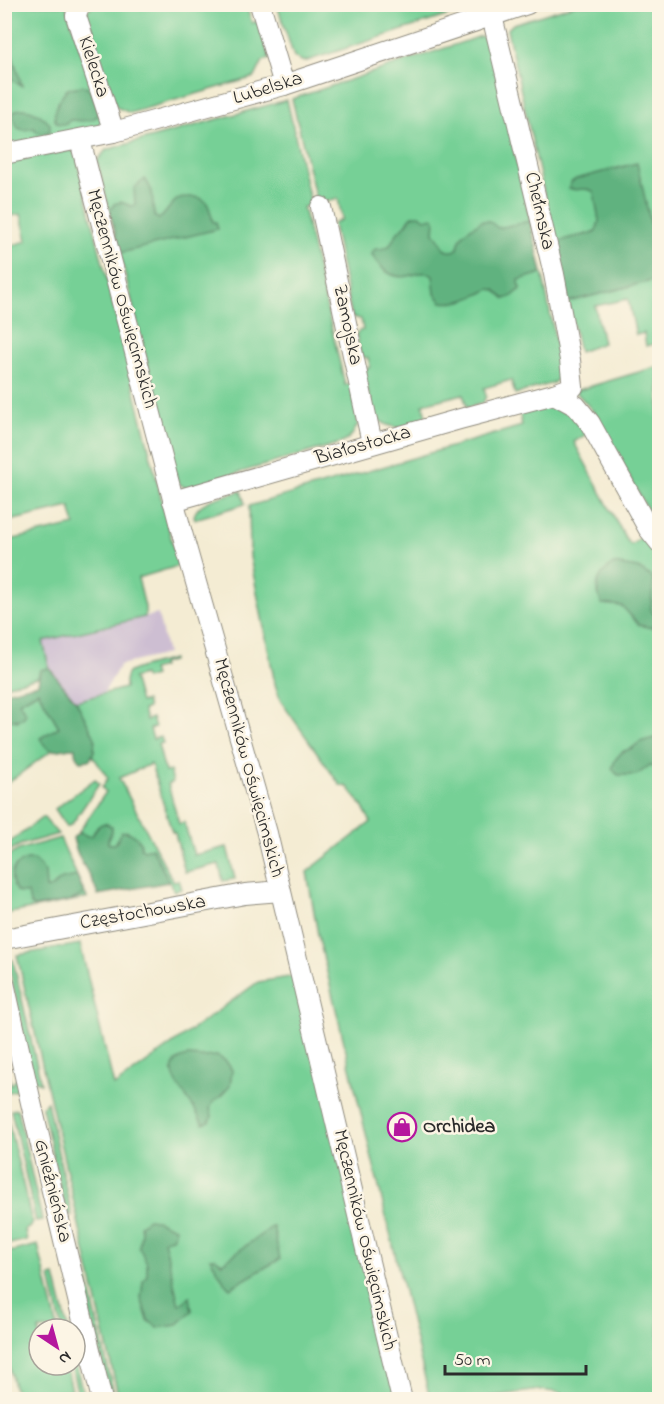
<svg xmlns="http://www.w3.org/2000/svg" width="664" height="1404" font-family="'Indie Flower',sans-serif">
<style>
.industrial{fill:#cdbed2}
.green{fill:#76d096;stroke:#507e60;stroke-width:1.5}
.forest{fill:#60b27f;stroke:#466e55;stroke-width:1.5}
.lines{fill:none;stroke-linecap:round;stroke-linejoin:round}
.minor-casing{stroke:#908c7f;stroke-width:22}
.minor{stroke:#fff;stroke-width:20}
.labels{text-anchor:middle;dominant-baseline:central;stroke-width:5;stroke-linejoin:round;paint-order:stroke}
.street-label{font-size:20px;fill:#2b2b2b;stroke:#fcf5e5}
.poi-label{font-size:20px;font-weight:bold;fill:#2b2b2b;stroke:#fcf5e5;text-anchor:start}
</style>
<rect width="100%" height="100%" fill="#fcf5e5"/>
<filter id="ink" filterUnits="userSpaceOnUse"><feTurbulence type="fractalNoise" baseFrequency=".0167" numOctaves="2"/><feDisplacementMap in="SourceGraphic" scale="12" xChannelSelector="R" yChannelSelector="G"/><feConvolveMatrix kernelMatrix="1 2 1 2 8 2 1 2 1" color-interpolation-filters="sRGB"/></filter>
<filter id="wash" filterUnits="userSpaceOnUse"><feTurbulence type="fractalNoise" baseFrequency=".008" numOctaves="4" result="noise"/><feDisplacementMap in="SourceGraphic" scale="24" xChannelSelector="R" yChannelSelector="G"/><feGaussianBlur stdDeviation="1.35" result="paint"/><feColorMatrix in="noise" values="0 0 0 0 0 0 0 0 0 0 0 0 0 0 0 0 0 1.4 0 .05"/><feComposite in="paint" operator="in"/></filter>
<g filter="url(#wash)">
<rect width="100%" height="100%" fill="#f4ecd3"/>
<!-- industrial -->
<path class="industrial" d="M158,614L167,654L120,665L103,694L76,701L49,668L43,641Z"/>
<!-- green -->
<g class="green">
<path d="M4,5H66L106,126L5,146Z"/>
<path d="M96,5H246L252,23L258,21L270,59L263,61L255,77L130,113L116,107L88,20L84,21C84,13 88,7 96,5Z"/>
<path d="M277,5H480L304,62L294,57Z"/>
<path d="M574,5H659V261L650,221L556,246L507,30L513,24Z"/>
<path d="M481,36L489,41L543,277L556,343L561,342C562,357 568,373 553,383L515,394L511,380L484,388L486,396L483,403L467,408L463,394L423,404L427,421L400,428L387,425L377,419L373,415L364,372L367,368L370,367L368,358L361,357L356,334L359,331L363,330L361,319L352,317L333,224L342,219L338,198L317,204L292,99Z"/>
<path d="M287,100L311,205L303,207L345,385L352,383L358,424L352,435L344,442L186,488L178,483L172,463L97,161L106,150Z"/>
<path d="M71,150L73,151L77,159L178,566L138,578L145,607V617L43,641L49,668L40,670L38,677L5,686V541L75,525L70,507L5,522V247L27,241L21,214L5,217V162Z"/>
<path d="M659,279V343L646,346L644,333L636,335L628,299L595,306L603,343L579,352L568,302Z"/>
<path d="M659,366V531L593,411L575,391Z"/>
<path d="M541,404C564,406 574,417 590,432L574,442L626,539L631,545L646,533L659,552V1399H562L561,1393L540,1390L471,1399H430L318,935L307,872L371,822L362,806L348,787L340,785L280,700L275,684L250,557L249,506L522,426L519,408Z"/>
<path d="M241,491L245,504L195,519L194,516C198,499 226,496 241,491Z"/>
<path d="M172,659V661L161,664L162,667L152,670L154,676L145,679L143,675L133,678L140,702L146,701L148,708L143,710L146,720L152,718L155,727L150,729L153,739L161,737L163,743L158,744L165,772L170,771L173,782L168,784L179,824L184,822L194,855L227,847L235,879L223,881L219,864L185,872L175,833L172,832L151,764L119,778L173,881L179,880L182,889L174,891L152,848L144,850L141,848C142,838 133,836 126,831L119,836L114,844L111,845L108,843V840L111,836L105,823C97,825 95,829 92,836H87L82,833H78L106,792L102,788L108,778L92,755L94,751L76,701L125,688C125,682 124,678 128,673C133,668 163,662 172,659Z"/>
<path d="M4,691L12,720L18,721L19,702L38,691L59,727L47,748L52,750L5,785Z"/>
<path d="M95,779L99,784L72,824L67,827L55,809Z"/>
<path d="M43,817L58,834L20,845L5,853V846Z"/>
<path d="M60,838L87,898L5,914V857L21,849Z"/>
<path d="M80,944L114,1086L258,982L302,975L402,1399H119L17,955Z"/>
<path d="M13,960L41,1083L35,1081L33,1079L8,961Z"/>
<path d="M4,1057L11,1085L19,1076L22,1089L5,1093Z"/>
<path d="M47,1102L72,1216L66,1212L42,1107Z"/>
<path d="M17,1109L42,1220L36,1221L11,1110Z"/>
<path d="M5,1116H7L32,1222L30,1227L25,1230L27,1240L5,1245Z"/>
<path d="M38,1245L58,1329H39V1365H66L72,1390L34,1398V1399H17L5,1350V1253Z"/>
<path d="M75,1257H78L83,1261L113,1390L108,1387Z"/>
<path d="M55,1276L68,1329H62L50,1277Z"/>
<path d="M75,1360L83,1394L78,1396L71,1365H75Z"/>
</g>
<!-- forest -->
<g class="forest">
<path d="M4,31H6C9,50 17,67 22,86L12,80L11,76L5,75Z"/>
<path d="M82,86C94,88 98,105 98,116C89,122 81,121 71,120C68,121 66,124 63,124C45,126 60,94 68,89C72,87 78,87 82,86Z"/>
<path d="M21,109C34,109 41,115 50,124V131L42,134L37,132L34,128L24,130L18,128L12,114L17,110Z"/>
<path d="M637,163L659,261V279L568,302L556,246C566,234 584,238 596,231L599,221L594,192C584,185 578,193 569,188L570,183L576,179Z"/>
<path d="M145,179C157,195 150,201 155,217L159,219C167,213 171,202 180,198C182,197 188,197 190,197C209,196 209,207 213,222H216L218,229L120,253L110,211L114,204L121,202L131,206H133L135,204L134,188Z"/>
<path d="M415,215H420L425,219L433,217L435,220L434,233C440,238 441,246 448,251H454L458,248C461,229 469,231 481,221H489L498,228L530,221L542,273L519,280L520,289C515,295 512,297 505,299L495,290L490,289C476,296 458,305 442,302L435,294L433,276C424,270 418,274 409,276C392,280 380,268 372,255L373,251L376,249H381L389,246L398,232L406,225L411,217Z"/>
<path d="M613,564L638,568L652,577L653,584L651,610L655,615L657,623L652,628L639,625L622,606L602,604C593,584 597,576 613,564Z"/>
<path d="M49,668L76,701L95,738L94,751L90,760L80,761C75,756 75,754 75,748C59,747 51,759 40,738L59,727L38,691L19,702L26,714L22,719L10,720L5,715V692L38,684L40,670Z"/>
<path d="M654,738H659V769L650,765L637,775H618L612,769L615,760L622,752L632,748L640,742Z"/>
<path d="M105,823L112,827C113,834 107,837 108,843C116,848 119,837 121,832C130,830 141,838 141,848L144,850L152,848L169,882L98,895C95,889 93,881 90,876C82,863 76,854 73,838L78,833C84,833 87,838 92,836C96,829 97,825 105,823Z"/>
<path d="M27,860H34L45,872L46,888L49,889L62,879L77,876L83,891V895L70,901L34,907L30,904L28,893H20L16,891C8,876 10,865 27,860Z"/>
<path d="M188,1056L202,1057L217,1056L226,1061L232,1070L230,1086L220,1097L213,1102L210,1109L212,1116L210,1122L203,1124C199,1118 196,1110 191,1104C182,1090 156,1063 188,1056Z"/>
<path d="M148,1219L156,1220L175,1228V1233L172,1238L164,1240L179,1305L190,1297L192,1311L177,1325L158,1328L148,1320L141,1298L143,1281L147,1275V1263L139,1247L141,1233L140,1225Z"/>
<path d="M273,1226L280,1259L230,1288L225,1283L210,1258H215L222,1263Z"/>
</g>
</g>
<g filter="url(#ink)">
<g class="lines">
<!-- minor casing -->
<g class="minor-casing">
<g id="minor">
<path d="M82,4L78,8L76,16L114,132"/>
<path d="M260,4L284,85"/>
<path d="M80,140L180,526L267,833L402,1400"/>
<path d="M4,154L114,132L284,85L527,4"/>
<path d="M321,207L372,443"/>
<path d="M554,394L576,406L590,423L648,528L660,543"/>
<path d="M173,501L460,419L554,394L573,387L570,360L554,274L492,16"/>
<path d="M4,939L245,894L281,891"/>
<path d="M4,983L32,1107L102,1400"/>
</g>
</g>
<!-- minor -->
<use href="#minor" class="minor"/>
</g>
</g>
<!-- icons -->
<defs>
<g id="shop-ring" transform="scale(1.5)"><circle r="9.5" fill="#fcf5e5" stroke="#b5179e" stroke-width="1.5"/><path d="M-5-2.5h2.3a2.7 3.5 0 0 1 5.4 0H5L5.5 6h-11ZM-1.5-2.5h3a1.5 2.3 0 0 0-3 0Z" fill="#b5179e"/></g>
</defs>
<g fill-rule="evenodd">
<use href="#shop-ring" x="402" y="1127"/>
</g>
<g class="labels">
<!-- street labels -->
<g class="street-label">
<text transform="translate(93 67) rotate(72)">Kielecka</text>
<text transform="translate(268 89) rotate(-17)">Lubelska</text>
<text transform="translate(539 211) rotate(77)">Chełmska</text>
<text transform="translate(121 299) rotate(75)">Męczenników Oświęcimskich</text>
<text transform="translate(347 325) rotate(78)">Zamojska</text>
<text transform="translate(363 446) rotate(-16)">Białostocka</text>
<text transform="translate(248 768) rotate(75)">Męczenników Oświęcimskich</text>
<text transform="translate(143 913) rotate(-10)">Częstochowska</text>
<text transform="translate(52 1191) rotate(76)">Gnieźnieńska</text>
<text transform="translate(364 1240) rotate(77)">Męczenników Oświęcimskich</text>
</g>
<!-- poi labels -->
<g class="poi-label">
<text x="423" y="1127">Orchidea</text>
</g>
</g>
<!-- margin -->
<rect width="664" height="1404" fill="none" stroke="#fcf5e5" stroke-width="24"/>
<!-- north arrow -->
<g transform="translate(57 1347) rotate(144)"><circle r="28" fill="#fcf5e5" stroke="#a8a49b" stroke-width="1.5"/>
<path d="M0-4.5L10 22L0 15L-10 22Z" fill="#b5179e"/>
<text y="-9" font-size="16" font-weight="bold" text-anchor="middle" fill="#2b2b2b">N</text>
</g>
<!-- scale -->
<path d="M445 1365v9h141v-9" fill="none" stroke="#2b2b2b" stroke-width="3"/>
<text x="454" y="1365" font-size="18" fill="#2b2b2b" stroke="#fcf5e5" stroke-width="4.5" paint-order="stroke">50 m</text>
</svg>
